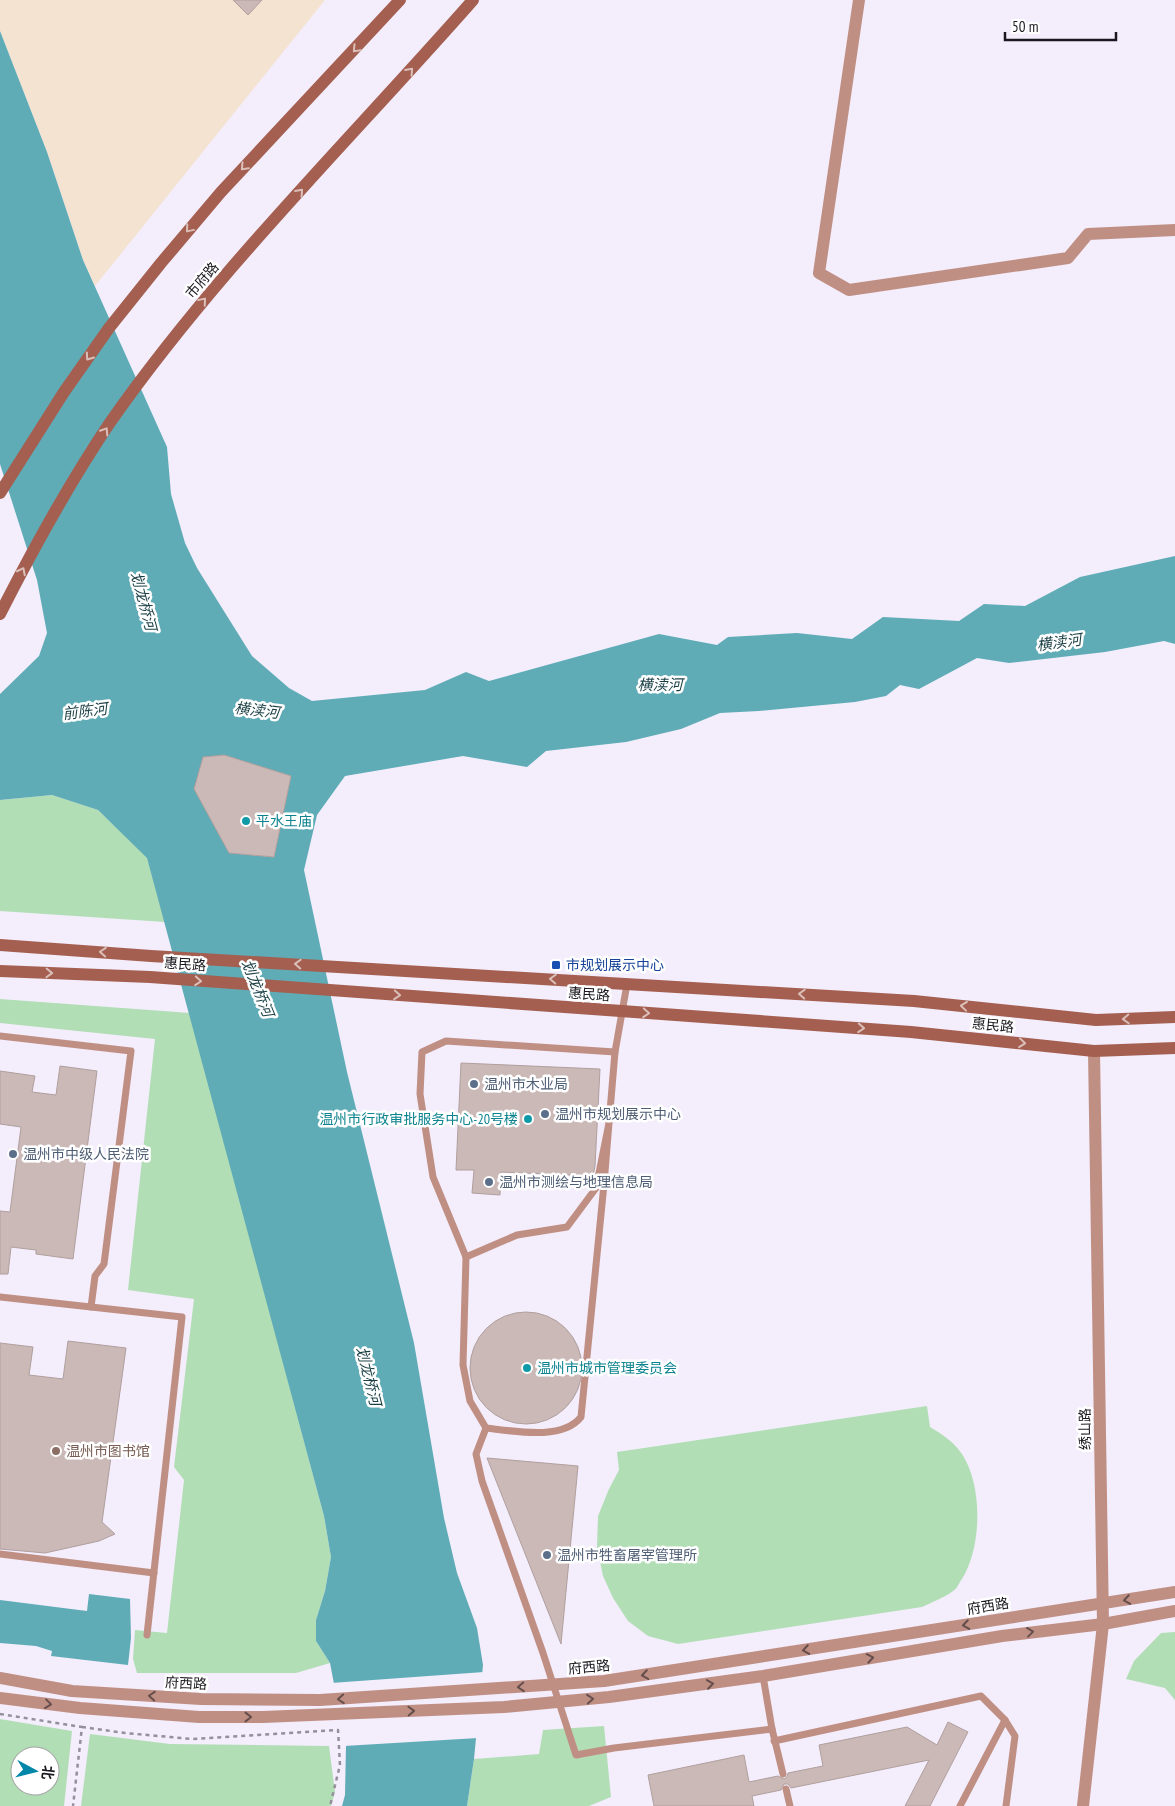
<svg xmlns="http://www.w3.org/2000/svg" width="1175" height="1806" font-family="'PT Sans Narrow','Noto Sans SC',sans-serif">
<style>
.commercial{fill:#f5e3d2}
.green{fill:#b2deb6;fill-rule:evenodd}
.water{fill:#5facb7;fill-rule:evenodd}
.pier{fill:#f3edfc}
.building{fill:#cbb9b7;stroke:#b09f9d}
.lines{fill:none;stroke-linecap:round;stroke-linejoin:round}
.path{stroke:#948f9a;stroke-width:2.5;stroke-dasharray:4 4;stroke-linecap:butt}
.service{stroke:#c08f84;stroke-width:7}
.minor{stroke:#c08f84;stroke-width:12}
.tertiary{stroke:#c08f84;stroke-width:12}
.secondary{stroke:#a45f50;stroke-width:12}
.oneway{stroke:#dbbfb9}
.oneway2{stroke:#654e4c}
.culture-dot{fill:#0f9aa8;stroke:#fff;stroke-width:2}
.transit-dot{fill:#1a4fb4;stroke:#fff;stroke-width:2}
.service-dot{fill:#5c6f8a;stroke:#fff;stroke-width:2}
.education-dot{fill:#8d6e63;stroke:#fff;stroke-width:2}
.labels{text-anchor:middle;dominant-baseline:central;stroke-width:5;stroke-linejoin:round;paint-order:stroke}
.street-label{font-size:14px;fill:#1a181e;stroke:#fff}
.culture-label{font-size:14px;fill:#0d838f;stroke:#fff;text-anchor:start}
.transit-label{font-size:14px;fill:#164399;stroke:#fff;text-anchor:start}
.service-label{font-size:14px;fill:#4e5e75;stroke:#fff;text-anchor:start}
.education-label{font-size:14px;fill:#785e54;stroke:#fff;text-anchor:start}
.water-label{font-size:15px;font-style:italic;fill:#1a3f45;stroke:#fff}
</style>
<rect width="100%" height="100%" fill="#f3edfc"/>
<!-- commercial -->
<path class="commercial" d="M0,0H325L95,286L83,260L47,152L0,31Z"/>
<!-- green -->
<g class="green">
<path d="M52,795L98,810L147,857L165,922L0,911V800Z"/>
<path d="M0,999L190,1013L324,1516L331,1557L325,1591L316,1620V1641L330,1663L296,1673H137L133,1659L135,1630L167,1633L184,1480L174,1467L194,1299L128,1290L155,1039L0,1023Z"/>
<path d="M927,1406L930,1427C942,1434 954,1442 962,1454C983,1486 982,1547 962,1579C959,1583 957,1589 953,1591C944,1598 932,1602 922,1607L678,1644L648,1636L628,1621L613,1598L603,1576L597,1547L598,1516L609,1489L619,1470L617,1452Z"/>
<path d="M1175,1632V1700L1165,1688L1126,1679L1134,1661L1161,1633Z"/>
<path d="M0,1719L72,1731L64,1806H0ZM20,1756H50V1786H20Z"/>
<path d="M604,1726L611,1797L589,1806H467L474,1759L539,1754L543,1730Z"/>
<path d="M90,1734L170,1744L329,1746L335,1792L331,1806H81Z"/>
</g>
<!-- water -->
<g class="water">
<path d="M0,31L47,152L83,260L167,447L171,494L185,543L197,568L252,656L289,688L312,701L425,690L466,672L489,681L659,634L717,645L728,637L797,633L852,639L883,617L959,621L984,604L1025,606L1080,577L1175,556V644L1164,641L1105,652L1009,663L977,658L919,689L900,685L886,696L855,702L759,711L720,713L681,729L626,742L546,751L527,767L463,756L345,776L317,815L304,870L347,1072L414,1343L444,1518L457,1573L477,1628L483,1665L474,1759L467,1806H342L345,1795L346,1746L330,1663L316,1641V1620L325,1591L331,1557L324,1516L147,858L98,810L52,795L0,800V694L39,656L47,633L37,580L0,464ZM224,755L291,776L274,857L229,853L205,805Z"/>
<path d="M89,1594L130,1599L131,1638L128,1665L51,1656L52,1651L36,1646L0,1643V1600L87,1611Z"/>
</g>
<!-- pier -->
<path class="pier" d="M484,1672L478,1738L344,1746L331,1683Z"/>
<!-- building -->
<g class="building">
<path d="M233,0H262L248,15Z"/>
<path d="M224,755L291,776L274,857L229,853L194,789L203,757Z"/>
<path d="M461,1063L600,1069L595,1166L593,1176L501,1172L500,1195L472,1193L474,1170H456Z"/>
<path d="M60,1066L97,1071L73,1259L36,1254V1250L11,1247L8,1274H0V1211L10,1212L21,1127L0,1124V1071L35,1076L32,1092L56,1095Z"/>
<circle cx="526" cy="1368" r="56"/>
<path d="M68,1341L126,1348L102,1522L115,1534L99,1541L45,1553L0,1549V1343L33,1347L29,1375L63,1379Z"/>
<path d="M487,1458L578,1466L561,1644Z"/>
<path d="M948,1722L968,1732L930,1806H905L929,1760L791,1788L788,1784H784L781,1790L752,1796L754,1806H654L648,1775L744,1755L749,1782L778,1776L784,1779L787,1777L788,1773L823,1766L819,1745L907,1727L937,1745Z"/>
</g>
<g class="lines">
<!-- path -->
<g class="path">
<path d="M0,1714L82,1727L73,1806"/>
<path d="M82,1727L125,1733L192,1739L338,1730L340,1765L330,1806"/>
</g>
<!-- service -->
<g class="service">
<path d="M0,1036L131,1051L104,1264L95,1276L91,1307"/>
<path d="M609,1123L604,1184L581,1417C562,1441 514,1431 486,1428L470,1401L463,1365L466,1257L517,1235L567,1227L596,1188L609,1123L615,1052L627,984"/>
<path d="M466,1257L433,1177L420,1094L422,1052L446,1041L615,1052"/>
<path d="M0,1297L182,1317L147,1635"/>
<path d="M486,1428L476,1454L482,1481L543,1653L576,1755L614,1748L772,1729"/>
<path d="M0,1554L154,1573"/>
<path d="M763,1676L772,1729L783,1774"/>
<path d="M774,1741L981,1696L1005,1720L1015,1736L1006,1806"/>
<path d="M786,1789L790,1806"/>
<path d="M960,1806L1005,1720"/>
</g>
<!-- minor -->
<path class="minor" d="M859,0L819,273L849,290L1068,258L1088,234L1175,230"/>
<!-- tertiary -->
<g class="tertiary">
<path d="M0,1678L72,1691L201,1699L320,1700L604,1681L1175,1592"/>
<path d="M0,1698L80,1708L199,1717H263L504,1707L609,1697L763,1676L1002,1636L1103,1624L1175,1611"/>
<path d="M1083,1806L1103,1624L1094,1051"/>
</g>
<!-- secondary -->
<g class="secondary">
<path d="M0,493L64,392L109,328L161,263L221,192L400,0"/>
<path d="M0,614C33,549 68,485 109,424C216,271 350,140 473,0"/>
<path d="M0,945L151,956L914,1001L1096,1020L1175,1017"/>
<path d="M0,971L150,977L911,1032L1094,1051L1175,1048"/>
</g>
</g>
<!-- one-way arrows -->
<defs><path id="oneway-chevron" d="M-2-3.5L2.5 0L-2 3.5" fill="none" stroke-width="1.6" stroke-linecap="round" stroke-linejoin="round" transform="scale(1.25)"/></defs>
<g class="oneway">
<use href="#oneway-chevron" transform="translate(356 49) rotate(133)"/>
<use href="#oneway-chevron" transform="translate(410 71) rotate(-48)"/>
<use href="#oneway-chevron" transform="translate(244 167) rotate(133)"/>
<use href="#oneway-chevron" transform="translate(300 192) rotate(-48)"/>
<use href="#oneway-chevron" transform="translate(189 229) rotate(130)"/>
<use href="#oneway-chevron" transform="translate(203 301) rotate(-50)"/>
<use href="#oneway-chevron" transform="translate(89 357) rotate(125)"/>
<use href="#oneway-chevron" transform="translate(105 431) rotate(-57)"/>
<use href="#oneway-chevron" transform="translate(22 571) rotate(-63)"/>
<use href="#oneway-chevron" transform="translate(103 952) rotate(-176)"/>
<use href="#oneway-chevron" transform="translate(298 964) rotate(-177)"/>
<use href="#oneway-chevron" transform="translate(49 973) rotate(2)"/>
<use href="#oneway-chevron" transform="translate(553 979) rotate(-177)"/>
<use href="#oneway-chevron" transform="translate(198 981) rotate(4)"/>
<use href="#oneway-chevron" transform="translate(802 994) rotate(-177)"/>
<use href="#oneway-chevron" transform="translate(397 995) rotate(4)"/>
<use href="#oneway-chevron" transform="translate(964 1006) rotate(-174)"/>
<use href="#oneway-chevron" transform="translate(646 1013) rotate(4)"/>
<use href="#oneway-chevron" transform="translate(1126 1019) rotate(178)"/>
<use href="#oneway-chevron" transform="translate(861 1028) rotate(4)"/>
<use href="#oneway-chevron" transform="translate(1022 1043) rotate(6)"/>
</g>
<g class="oneway2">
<use href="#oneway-chevron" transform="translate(1127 1600) rotate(171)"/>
<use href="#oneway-chevron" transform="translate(966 1625) rotate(171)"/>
<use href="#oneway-chevron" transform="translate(1030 1632) rotate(-7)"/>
<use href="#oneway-chevron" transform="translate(806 1650) rotate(171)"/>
<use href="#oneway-chevron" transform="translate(870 1658) rotate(-10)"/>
<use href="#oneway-chevron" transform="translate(645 1675) rotate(171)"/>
<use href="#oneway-chevron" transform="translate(710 1684) rotate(-8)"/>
<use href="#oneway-chevron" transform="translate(521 1687) rotate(176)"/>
<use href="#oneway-chevron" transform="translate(152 1696) rotate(-176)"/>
<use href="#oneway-chevron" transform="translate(341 1699) rotate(176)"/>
<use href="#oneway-chevron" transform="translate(590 1699) rotate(-5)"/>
<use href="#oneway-chevron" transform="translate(48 1704) rotate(7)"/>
<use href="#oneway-chevron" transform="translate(411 1711) rotate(-2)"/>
<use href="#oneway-chevron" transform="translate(248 1717)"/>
</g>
<!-- markers -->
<g class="culture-dot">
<circle cx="246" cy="821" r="5"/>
<circle cx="528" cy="1119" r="5"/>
<circle cx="527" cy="1368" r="5"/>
</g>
<rect class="transit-dot" x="551" y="960" width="10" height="10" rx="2.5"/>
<g class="service-dot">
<circle cx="474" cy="1084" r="5"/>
<circle cx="545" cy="1114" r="5"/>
<circle cx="13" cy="1154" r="5"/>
<circle cx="489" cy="1182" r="5"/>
<circle cx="547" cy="1555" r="5"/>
</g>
<circle class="education-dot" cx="56" cy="1451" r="5"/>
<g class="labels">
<!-- street labels -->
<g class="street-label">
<text transform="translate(202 280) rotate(-49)">市府路</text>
<text transform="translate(185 964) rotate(4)">惠民路</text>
<text transform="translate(589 994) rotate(4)">惠民路</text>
<text transform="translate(993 1025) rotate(6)">惠民路</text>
<text transform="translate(1085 1429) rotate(-91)">绣山路</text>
<text transform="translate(988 1606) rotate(-9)">府西路</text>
<text transform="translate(589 1667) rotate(-5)">府西路</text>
<text transform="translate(186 1683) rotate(3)">府西路</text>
</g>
<!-- culture labels -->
<g class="culture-label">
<text x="256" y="821">平水王庙</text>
<text x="518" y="1119" text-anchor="end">温州市行政审批服务中心-20号楼</text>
<text x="537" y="1368">温州市城市管理委员会</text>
</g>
<!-- transit labels -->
<g class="transit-label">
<text x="566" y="965">市规划展示中心</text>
</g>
<!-- service labels -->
<g class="service-label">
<text x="484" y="1084">温州市木业局</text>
<text x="555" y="1114">温州市规划展示中心</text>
<text x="23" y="1154">温州市中级人民法院</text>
<text x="499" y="1182">温州市测绘与地理信息局</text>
<text x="557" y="1555">温州市牲畜屠宰管理所</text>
</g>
<!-- education labels -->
<g class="education-label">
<text x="66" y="1451">温州市图书馆</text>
</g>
<!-- water labels -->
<g class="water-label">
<text transform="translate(144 601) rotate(75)">划龙桥河</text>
<text transform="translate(1059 642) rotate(-8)">横渎河</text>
<text x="660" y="684">横渎河</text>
<text transform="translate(257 710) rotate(7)">横渎河</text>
<text transform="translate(85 711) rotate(-7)">前陈河</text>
<text transform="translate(258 988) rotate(68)">划龙桥河</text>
<text transform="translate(369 1376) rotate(76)">划龙桥河</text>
</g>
</g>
<!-- north arrow -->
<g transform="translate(35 1771) rotate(97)"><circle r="24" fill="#ffffff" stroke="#a3a3a5"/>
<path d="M0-4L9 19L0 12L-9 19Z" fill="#0387a9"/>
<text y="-8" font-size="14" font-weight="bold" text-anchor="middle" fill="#1a181e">北</text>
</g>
<!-- scale -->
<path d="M1005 32v8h111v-8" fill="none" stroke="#1a181e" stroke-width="2.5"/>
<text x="1012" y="32" font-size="15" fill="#1a181e" stroke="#ffffff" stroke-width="4" paint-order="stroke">50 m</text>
</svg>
